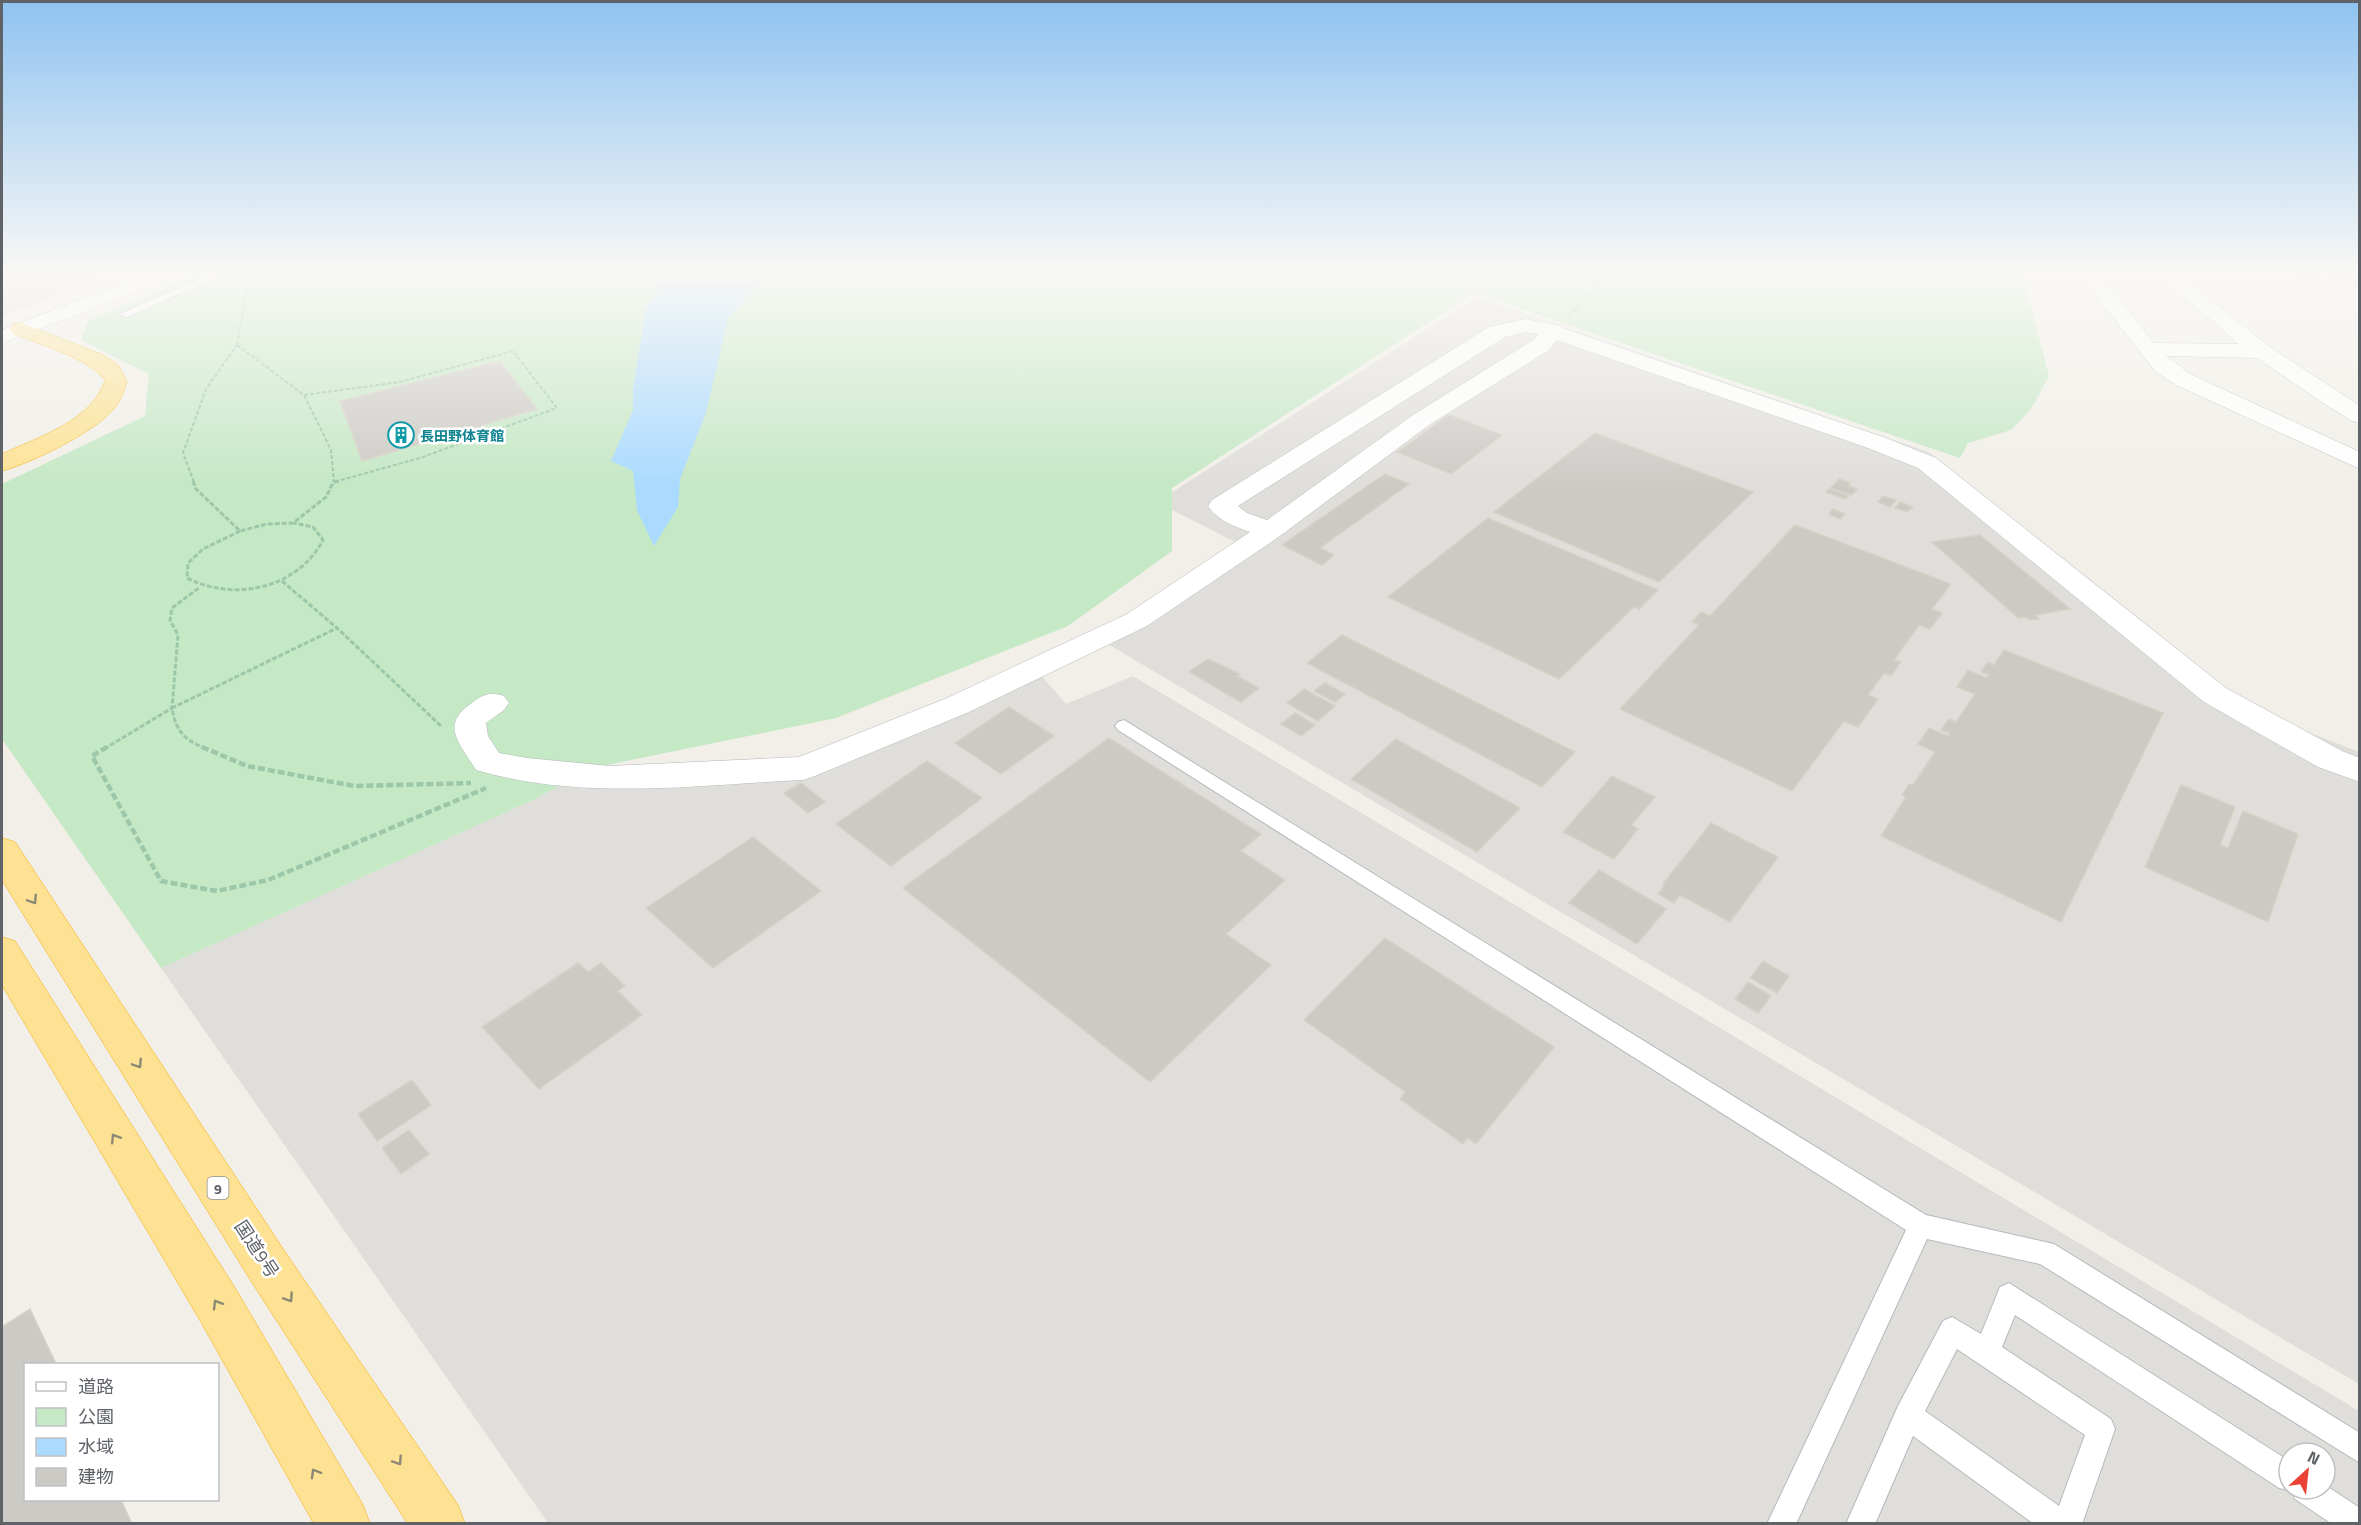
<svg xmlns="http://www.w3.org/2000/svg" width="2361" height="1525" font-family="'Titillium Web','Noto Sans JP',sans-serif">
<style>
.industrial{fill:#e0deda;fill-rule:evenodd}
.green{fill:#c5e8c5}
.water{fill:#aadaff}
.building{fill:#cccac5;stroke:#d6d1c6;stroke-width:1.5}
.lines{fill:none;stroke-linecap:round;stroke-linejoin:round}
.lane-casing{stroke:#b5b8bc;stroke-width:2}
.street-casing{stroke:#b5b8bc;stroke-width:1}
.secondary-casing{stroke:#b6babf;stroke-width:1}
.highway-casing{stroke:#f9ab00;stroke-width:1}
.path-far2{stroke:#9cc7a9;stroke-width:2;stroke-dasharray:4 2;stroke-linecap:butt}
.path-far1{stroke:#9cc7a9;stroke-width:3;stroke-dasharray:5 2;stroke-linecap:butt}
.path{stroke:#9cc7a9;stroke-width:4.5;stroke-dasharray:7 3;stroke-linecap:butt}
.lane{fill:#fff;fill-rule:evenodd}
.street{fill:#fff;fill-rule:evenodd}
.secondary{fill:#fff;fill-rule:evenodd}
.highway{fill:#fde293;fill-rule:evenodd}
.oneway{stroke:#8e8975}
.labels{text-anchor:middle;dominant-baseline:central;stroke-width:5;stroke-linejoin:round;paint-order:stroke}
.far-culture-label{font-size:14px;font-weight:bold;fill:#0d838f;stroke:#fff;text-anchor:start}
.shield{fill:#fff;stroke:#8f9295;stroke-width:1.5}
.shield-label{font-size:14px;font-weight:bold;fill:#5f6368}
.near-street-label{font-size:18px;fill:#5f6368;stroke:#fff}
</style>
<rect width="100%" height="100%" fill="#f1efe8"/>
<!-- industrial -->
<g class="industrial">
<path d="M2,273H112L2,316Z"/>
<path d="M1477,297L1929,452L2255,711L2359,752V1384L1101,640L1235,542L1157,502Z"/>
<path d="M1032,665L1066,704L1133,676L2359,1411V1523H548L161,968L533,800L578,775L800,762ZM2289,1453H2325V1489H2289Z"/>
</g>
<!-- green -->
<path class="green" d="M199,273H2022L2049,376L2031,409L2011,430L1968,443L1960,458L1474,293L1172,488V551L1068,626L836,718L592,768L533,800L161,968L2,739V484L145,416L149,374L81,340L88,321Z"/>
<!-- water -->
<path class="water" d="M646,273H779L755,288L728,318L706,413L680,479L678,507L654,546L637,510L633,471L611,461L633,410V389L646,308L657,292Z"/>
<!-- building -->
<g class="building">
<path d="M2292,273H2318L2320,279L2292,275Z"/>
<path d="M2327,273L2358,278L2360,286L2330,281Z"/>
<path d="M500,361L537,409L362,461L340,401Z"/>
<path d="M1449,415L1502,435L1451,474L1397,452Z"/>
<path d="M1595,433L1753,492L1659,582L1494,512Z"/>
<path d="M1385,474L1409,484L1320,548L1334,555L1322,565L1282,545Z"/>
<path d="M1839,479L1850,483L1848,486L1857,489L1852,495L1831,488Z"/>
<path d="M1829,489L1849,496L1845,499L1826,492Z"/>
<path d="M1883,496L1896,500L1890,507L1878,502Z"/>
<path d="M1900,502L1913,507L1907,512L1895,508Z"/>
<path d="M1833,509L1845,514L1840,519L1829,514Z"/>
<path d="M1488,518L1658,590L1639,609L1634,607L1559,679L1388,597Z"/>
<path d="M1795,525L1951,584L1932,609L1942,613L1930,629L1919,625L1894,660L1901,662L1891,676L1884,673L1868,695L1878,699L1858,727L1844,721L1792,791L1620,709L1699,625L1692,622L1701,612L1710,616Z"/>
<path d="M1980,535L2070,609L2035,615L2039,619L2030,620L2026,617L2018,618L1932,542Z"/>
<path d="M1342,635L1575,752L1542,787L1307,663Z"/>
<path d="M2004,650L2163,713L2061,922L1881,836L1906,797L1902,795L1909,784L1913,785L1935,752L1918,744L1929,728L1948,736L1950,733L1941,730L1949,719L1956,722L1975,694L1957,687L1968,670L1987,678L1989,675L1981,672L1988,662L1994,665Z"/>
<path d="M1208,659L1240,674L1237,676L1259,688L1241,702L1189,672Z"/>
<path d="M1325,683L1345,694L1335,702L1314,691Z"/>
<path d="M1304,689L1335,706L1318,721L1287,703Z"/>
<path d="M1009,707L1054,736L1001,774L955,743Z"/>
<path d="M1295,713L1315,725L1301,736L1281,724Z"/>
<path d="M1109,738L1261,834L1241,851L1285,880L1226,934L1271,965L1150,1082L903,888Z"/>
<path d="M1396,739L1520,808L1477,852L1351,779Z"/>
<path d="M927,761L982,798L891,866L836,824Z"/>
<path d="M1612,776L1655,797L1631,825L1638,829L1614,859L1563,832Z"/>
<path d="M801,783L825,802L808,813L784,793Z"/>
<path d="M2181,785L2235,807L2220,845L2228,848L2243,811L2298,834L2268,922L2145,867Z"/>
<path d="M1711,823L1778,857L1730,922L1680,895L1674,903L1658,894L1665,885L1663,884Z"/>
<path d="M753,837L821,891L713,968L646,908Z"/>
<path d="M1599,870L1666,909L1637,944L1569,903Z"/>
<path d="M1385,938L1554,1047L1476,1144L1468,1138L1463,1144L1400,1099L1405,1092L1304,1020Z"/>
<path d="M1763,961L1789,976L1777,993L1750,978Z"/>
<path d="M578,963L588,972L601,963L625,986L618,991L642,1015L539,1089L482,1027Z"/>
<path d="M1748,982L1771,996L1758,1013L1735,999Z"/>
<path d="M412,1080L431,1105L377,1141L358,1114Z"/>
<path d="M409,1130L429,1154L401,1174L382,1148Z"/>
<path d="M30,1309L56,1364H26V1500H121L132,1524H2V1327Z"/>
</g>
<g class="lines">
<!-- lane casing -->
<g class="lane-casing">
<g id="lane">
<path d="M212,273H226L130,316L126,317L120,314Z"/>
<path d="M1124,720L1926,1215L2054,1244L2360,1433V1463L2040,1264L1927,1239L1796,1524H1767L1906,1230L1118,730L1115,726L1118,722Z"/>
<path d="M2009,1283L2289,1461V1489H2325V1485L2360,1508V1524H2332L2295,1499L2292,1491L2279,1488L2015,1315L2002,1347L2111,1419L2115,1429L2082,1524H2034L1913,1436L1875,1524H1846L1898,1406L1943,1321L1952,1317L1981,1334L2000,1287ZM1957,1349L2085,1435L2059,1506L1925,1411Z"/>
</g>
</g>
<!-- street casing -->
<g class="street-casing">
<g id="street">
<path d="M2078,273H2098L2154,343L2239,344L2156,273H2178L2267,345L2360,406V423L2352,421L2326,405L2257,358L2166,356L2192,375L2360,452V469L2176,385L2155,371Z"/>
<path d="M1525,319L1561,326L1564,331L1549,350L1429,425L1280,536L1147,626L969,712L815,776L803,780C695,785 582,801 476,770C459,742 439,725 473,702C484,694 491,692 504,696L509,703L504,710L486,723L488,736L499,753L527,758L610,766L799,757L947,698L1127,614L1250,532C1234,526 1218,521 1208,506L1212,500L1489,327ZM1525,332L1539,334L1533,340L1413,415L1267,520L1247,513L1238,506L1505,337Z"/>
</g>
</g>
<!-- secondary casing -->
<g class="secondary-casing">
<g id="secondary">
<path d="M151,273H179L176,277L2,343V330Z"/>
<path d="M1553,325L1886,438L1936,458L2226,688L2342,751L2360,758V782L2318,767L2204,702L1918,468L1868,448L1545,336L1542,331L1545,326Z"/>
</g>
</g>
<!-- highway casing -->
<g class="highway-casing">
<g id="highway">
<path d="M21,323L103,355L118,365L127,381C124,391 120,402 113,410C93,433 31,463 2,471V454C38,437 90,422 105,381C93,360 37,343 13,334L10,329L13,324Z"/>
<path d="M2,838L15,842L285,1252L458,1505L465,1524H408L253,1284L2,880Z"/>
<path d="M2,937L15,941L235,1288L363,1505L370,1524H314L201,1322L2,985Z"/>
</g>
</g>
<!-- path-far2 -->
<g class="path-far2">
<path d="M1569,316L1602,279L1631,276L1632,273"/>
<path d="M237,345L304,395L331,450L334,482"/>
<path d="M237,345L250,273"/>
<path d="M304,395L400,382L513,351L557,408L420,458L334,482"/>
<path d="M194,482L183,453L206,389L237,345"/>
</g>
<!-- path-far1 -->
<g class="path-far1">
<path d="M193,481L196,489L240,531L267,524L293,523L326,497L334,481"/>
<path d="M334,482L339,481"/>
<path d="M240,531L203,549L188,563L187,578C235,602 297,589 323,540L313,527L294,523"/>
<path d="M282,581L337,628L441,726"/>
<path d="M104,749L172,708L178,635L170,620L172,608L200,587"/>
<path d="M206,749C184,739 176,732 172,708L337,628"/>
</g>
<!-- path -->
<g class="path">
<path d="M107,747L92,756L161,881L217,891L268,880L486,788"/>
<path d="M202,747L247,766L354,786L471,783"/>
</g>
<!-- lane -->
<use href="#lane" class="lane"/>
<!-- street -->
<use href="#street" class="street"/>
<!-- secondary -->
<use href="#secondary" class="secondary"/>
<!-- highway -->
<use href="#highway" class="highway"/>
</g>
<!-- one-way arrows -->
<defs><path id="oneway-chevron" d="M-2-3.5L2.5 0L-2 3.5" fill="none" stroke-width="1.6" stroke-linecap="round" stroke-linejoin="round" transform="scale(1.5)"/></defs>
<g class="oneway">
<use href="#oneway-chevron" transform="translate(33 900) rotate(57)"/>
<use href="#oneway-chevron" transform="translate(138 1064) rotate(57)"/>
<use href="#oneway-chevron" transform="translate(115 1138) rotate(-122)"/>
<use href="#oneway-chevron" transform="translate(289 1298) rotate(56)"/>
<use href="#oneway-chevron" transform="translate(217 1304) rotate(-121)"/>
<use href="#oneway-chevron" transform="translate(398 1461) rotate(56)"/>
<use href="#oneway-chevron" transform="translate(315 1473) rotate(-120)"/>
</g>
<!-- sky -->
<linearGradient id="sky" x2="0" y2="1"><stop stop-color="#8fc3f1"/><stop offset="0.56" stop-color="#f9f8f5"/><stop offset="1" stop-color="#f9f8f5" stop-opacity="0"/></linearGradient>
<rect width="2361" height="486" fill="url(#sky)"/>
<!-- icons -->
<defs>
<g id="building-ring" transform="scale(1.35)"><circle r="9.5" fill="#fff" stroke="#0f9aa8" stroke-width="1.5"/><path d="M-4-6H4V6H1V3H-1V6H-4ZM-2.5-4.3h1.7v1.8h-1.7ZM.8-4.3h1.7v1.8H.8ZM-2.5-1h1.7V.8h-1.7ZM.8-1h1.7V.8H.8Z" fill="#0f9aa8"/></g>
</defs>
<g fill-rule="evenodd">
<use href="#building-ring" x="401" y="435"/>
</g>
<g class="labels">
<!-- far-culture labels -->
<g class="far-culture-label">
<text x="420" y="435">長田野体育館</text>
</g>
<!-- shield labels -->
<rect class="shield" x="207.5" y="1177" width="21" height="22" rx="4.5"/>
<g class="shield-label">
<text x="218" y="1188">9</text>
</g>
<!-- near-street labels -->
<g class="near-street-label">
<text transform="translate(257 1249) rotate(57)">国道9号</text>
</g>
</g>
<!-- border -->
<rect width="2361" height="1525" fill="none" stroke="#5f6368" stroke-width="6"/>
<!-- legend -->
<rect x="24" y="1363" width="195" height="138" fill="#ffffff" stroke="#bfc1c3" stroke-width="1.5"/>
<rect x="36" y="1382" width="30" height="9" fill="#ffffff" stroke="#bfc1c3" stroke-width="1.5"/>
<text x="78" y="1393" font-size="18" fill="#5f6368">道路</text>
<rect x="36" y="1408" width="30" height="18" fill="#c5e8c5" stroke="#bfc1c3" stroke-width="1.5"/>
<text x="78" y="1423" font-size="18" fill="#5f6368">公園</text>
<rect x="36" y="1438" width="30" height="18" fill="#aadaff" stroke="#bfc1c3" stroke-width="1.5"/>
<text x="78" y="1453" font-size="18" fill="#5f6368">水域</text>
<rect x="36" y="1468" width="30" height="18" fill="#cccac5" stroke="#bfc1c3" stroke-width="1.5"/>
<text x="78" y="1483" font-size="18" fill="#5f6368">建物</text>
<!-- north arrow -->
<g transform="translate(2307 1471) rotate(27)"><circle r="28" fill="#ffffff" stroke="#bfc1c3" stroke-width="1.5"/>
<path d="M0-4.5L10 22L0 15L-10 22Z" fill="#ea4335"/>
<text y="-9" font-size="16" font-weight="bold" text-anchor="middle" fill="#5f6368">N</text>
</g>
</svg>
